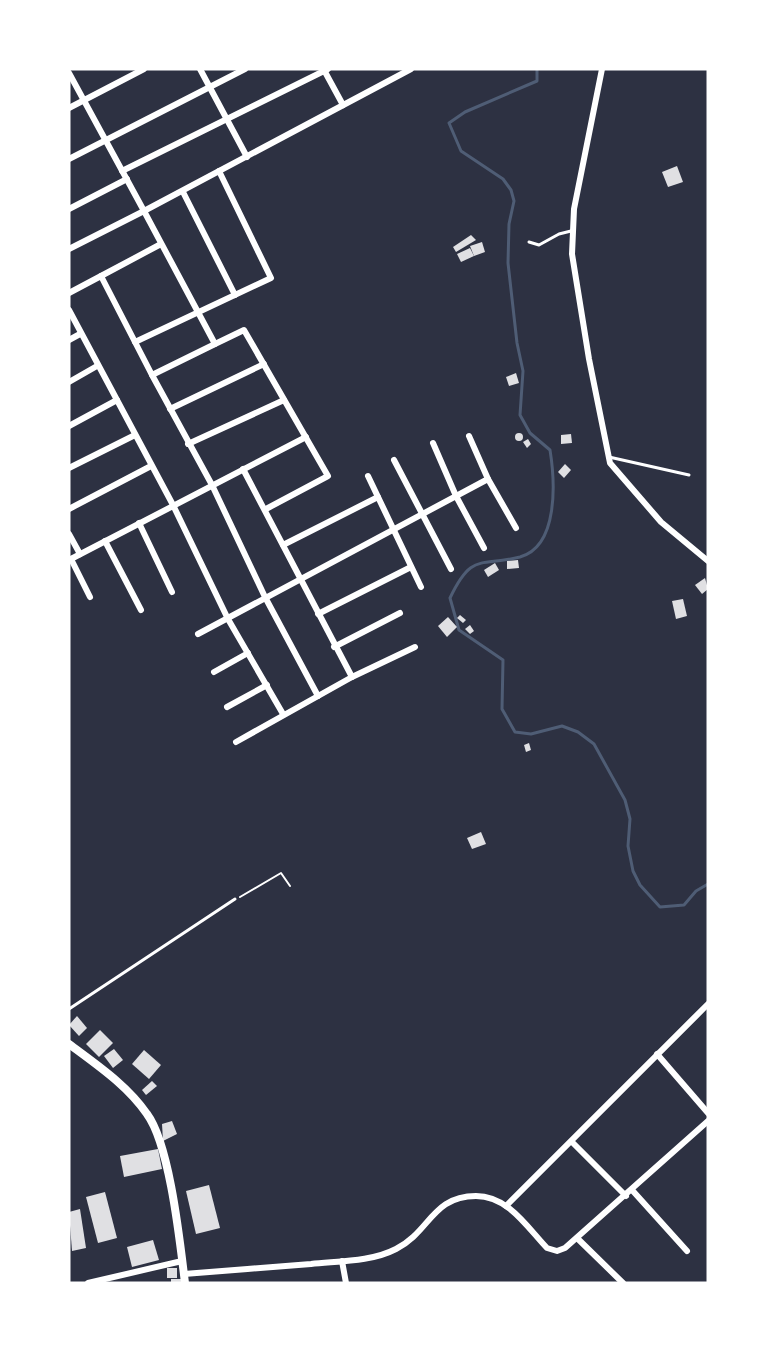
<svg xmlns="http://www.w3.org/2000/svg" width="777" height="1352" font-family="'DejaVu Sans',sans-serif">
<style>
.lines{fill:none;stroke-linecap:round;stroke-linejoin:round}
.stream{stroke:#4f5d75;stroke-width:3}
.building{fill:#e0e0e3}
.path{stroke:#fff;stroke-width:2}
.service{stroke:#fff;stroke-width:3}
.minor{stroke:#fff;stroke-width:6}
.tertiary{stroke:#fff;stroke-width:8}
</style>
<rect width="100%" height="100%" fill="#2d3142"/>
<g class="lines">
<!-- stream -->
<path class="stream" d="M537,69V81L465,112L449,123L461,151L503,179L511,190L514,201L509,224L508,263L517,343L523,371L520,415L530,433L550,450C555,481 559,546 520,557C480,567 472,552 450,598L459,630L503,660L502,709L515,732L531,734L562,726L578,732L594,744L625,800L630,819L628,846L633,871L640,885L660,907L684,905L696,891L708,884"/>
</g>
<!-- building -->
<g class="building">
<path d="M677,166L683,182L668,187L662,172Z"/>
<path d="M471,235L476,240L456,252L453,247Z"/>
<path d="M482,242L485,252L474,256L470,246Z"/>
<path d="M470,248L474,256L461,262L457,254Z"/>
<path d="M516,373L519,383L509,386L506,377Z"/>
<circle cx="519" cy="437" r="4"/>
<path d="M571,434L572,443L561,444V435Z"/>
<path d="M528,439L531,444L527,448L523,442Z"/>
<path d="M565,464L571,470L564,478L558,472Z"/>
<path d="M518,560L519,568L507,569V561Z"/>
<path d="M495,563L499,570L488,577L484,570Z"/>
<path d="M705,578L708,589L702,594L695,585Z"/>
<path d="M683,599L687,616L676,619L672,601Z"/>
<path d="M460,615L466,620L463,623L457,618Z"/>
<path d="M448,617L457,627L447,637L438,626Z"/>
<path d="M470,625L474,631L470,634L465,629Z"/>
<path d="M529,743L531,750L526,752L524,745Z"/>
<path d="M481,832L486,844L472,849L467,838Z"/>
<path d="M77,1016L87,1028L79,1036L69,1025Z"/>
<path d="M100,1030L113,1043L99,1057L86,1044Z"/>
<path d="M114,1049L123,1060L113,1068L104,1056Z"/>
<path d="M144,1050L161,1065L149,1079L132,1064Z"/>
<path d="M152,1081L157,1086L146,1095L142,1090Z"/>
<path d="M172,1121L177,1134L163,1141L162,1124Z"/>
<path d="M158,1149L162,1169L124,1177L120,1156Z"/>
<path d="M209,1185L220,1228L196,1234L186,1191Z"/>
<path d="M105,1192L117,1238L98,1243L86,1197Z"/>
<path d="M80,1209L86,1248L72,1251L69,1212Z"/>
<path d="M153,1240L159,1260L132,1267L127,1247Z"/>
<rect x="167" y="1268" width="10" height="10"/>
<rect x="171" y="1279" width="10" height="4"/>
</g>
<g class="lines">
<!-- path -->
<path class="path" d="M240,897L281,873L290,886"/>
<!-- service -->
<g class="service">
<path d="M529,242L539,245L559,234L571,231"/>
<path d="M609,457L689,475"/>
<path d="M69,1009L235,899"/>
</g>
<!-- minor -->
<g class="minor">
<path d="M200,69L247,157"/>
<path d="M602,69L574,209L572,254L589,359L610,463L661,522L708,561"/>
<path d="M324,70L343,105"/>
<path d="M69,73L144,211L69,249"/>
<path d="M69,108L144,69"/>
<path d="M69,159L245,69"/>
<path d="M122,171L328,69"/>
<path d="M183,192L235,295"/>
<path d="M69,209L127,179"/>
<path d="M101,276L161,244"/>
<path d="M69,293L101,276L152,375"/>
<path d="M69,310L173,505L228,619L283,714"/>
<path d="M69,340L80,334"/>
<path d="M135,342L271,278L219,171"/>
<path d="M215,344L244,330L328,476L266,509"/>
<path d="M69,382L97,366"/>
<path d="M170,409L264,364"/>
<path d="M69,426L117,400"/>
<path d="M469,436L488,479L516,528"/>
<path d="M433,443L456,496L484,548"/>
<path d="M188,444L284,400"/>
<path d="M394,460L451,569"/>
<path d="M69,468L135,435"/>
<path d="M243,469L352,677"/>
<path d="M368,476L421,587"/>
<path d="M69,509L151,466"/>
<path d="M139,523L172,592"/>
<path d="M69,534L80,554"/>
<path d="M105,541L141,610"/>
<path d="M283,545L378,497"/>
<path d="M71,559L90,597"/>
<path d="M69,560L306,437"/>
<path d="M318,614L411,567"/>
<path d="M198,634L488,479"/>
<path d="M334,647L400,613"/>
<path d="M214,672L248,653"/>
<path d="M318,696L265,597L212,485L152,375L215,344L144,211L411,69"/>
<path d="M227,707L267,685"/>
<path d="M236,742L352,677L415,647"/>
<path d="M657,1054L708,1113"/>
<path d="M572,1142L626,1196"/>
<path d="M632,1190L687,1251"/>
<path d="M506,1206L708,1004"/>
<path d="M578,1239L623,1283"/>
<path d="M342,1261L346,1283"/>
<path d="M184,1274C226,1271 269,1267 311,1264C338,1261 371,1262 396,1249C430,1232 432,1196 476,1196C508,1196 527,1227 547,1248L557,1251L565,1248L708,1121"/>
<path d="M88,1283L182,1261"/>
</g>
<!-- tertiary -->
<path class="tertiary" d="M69,1044C97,1065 127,1085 147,1114C170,1145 180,1243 185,1283"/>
</g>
<!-- border -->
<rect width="777" height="1352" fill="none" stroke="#ffffff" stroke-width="141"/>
</svg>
